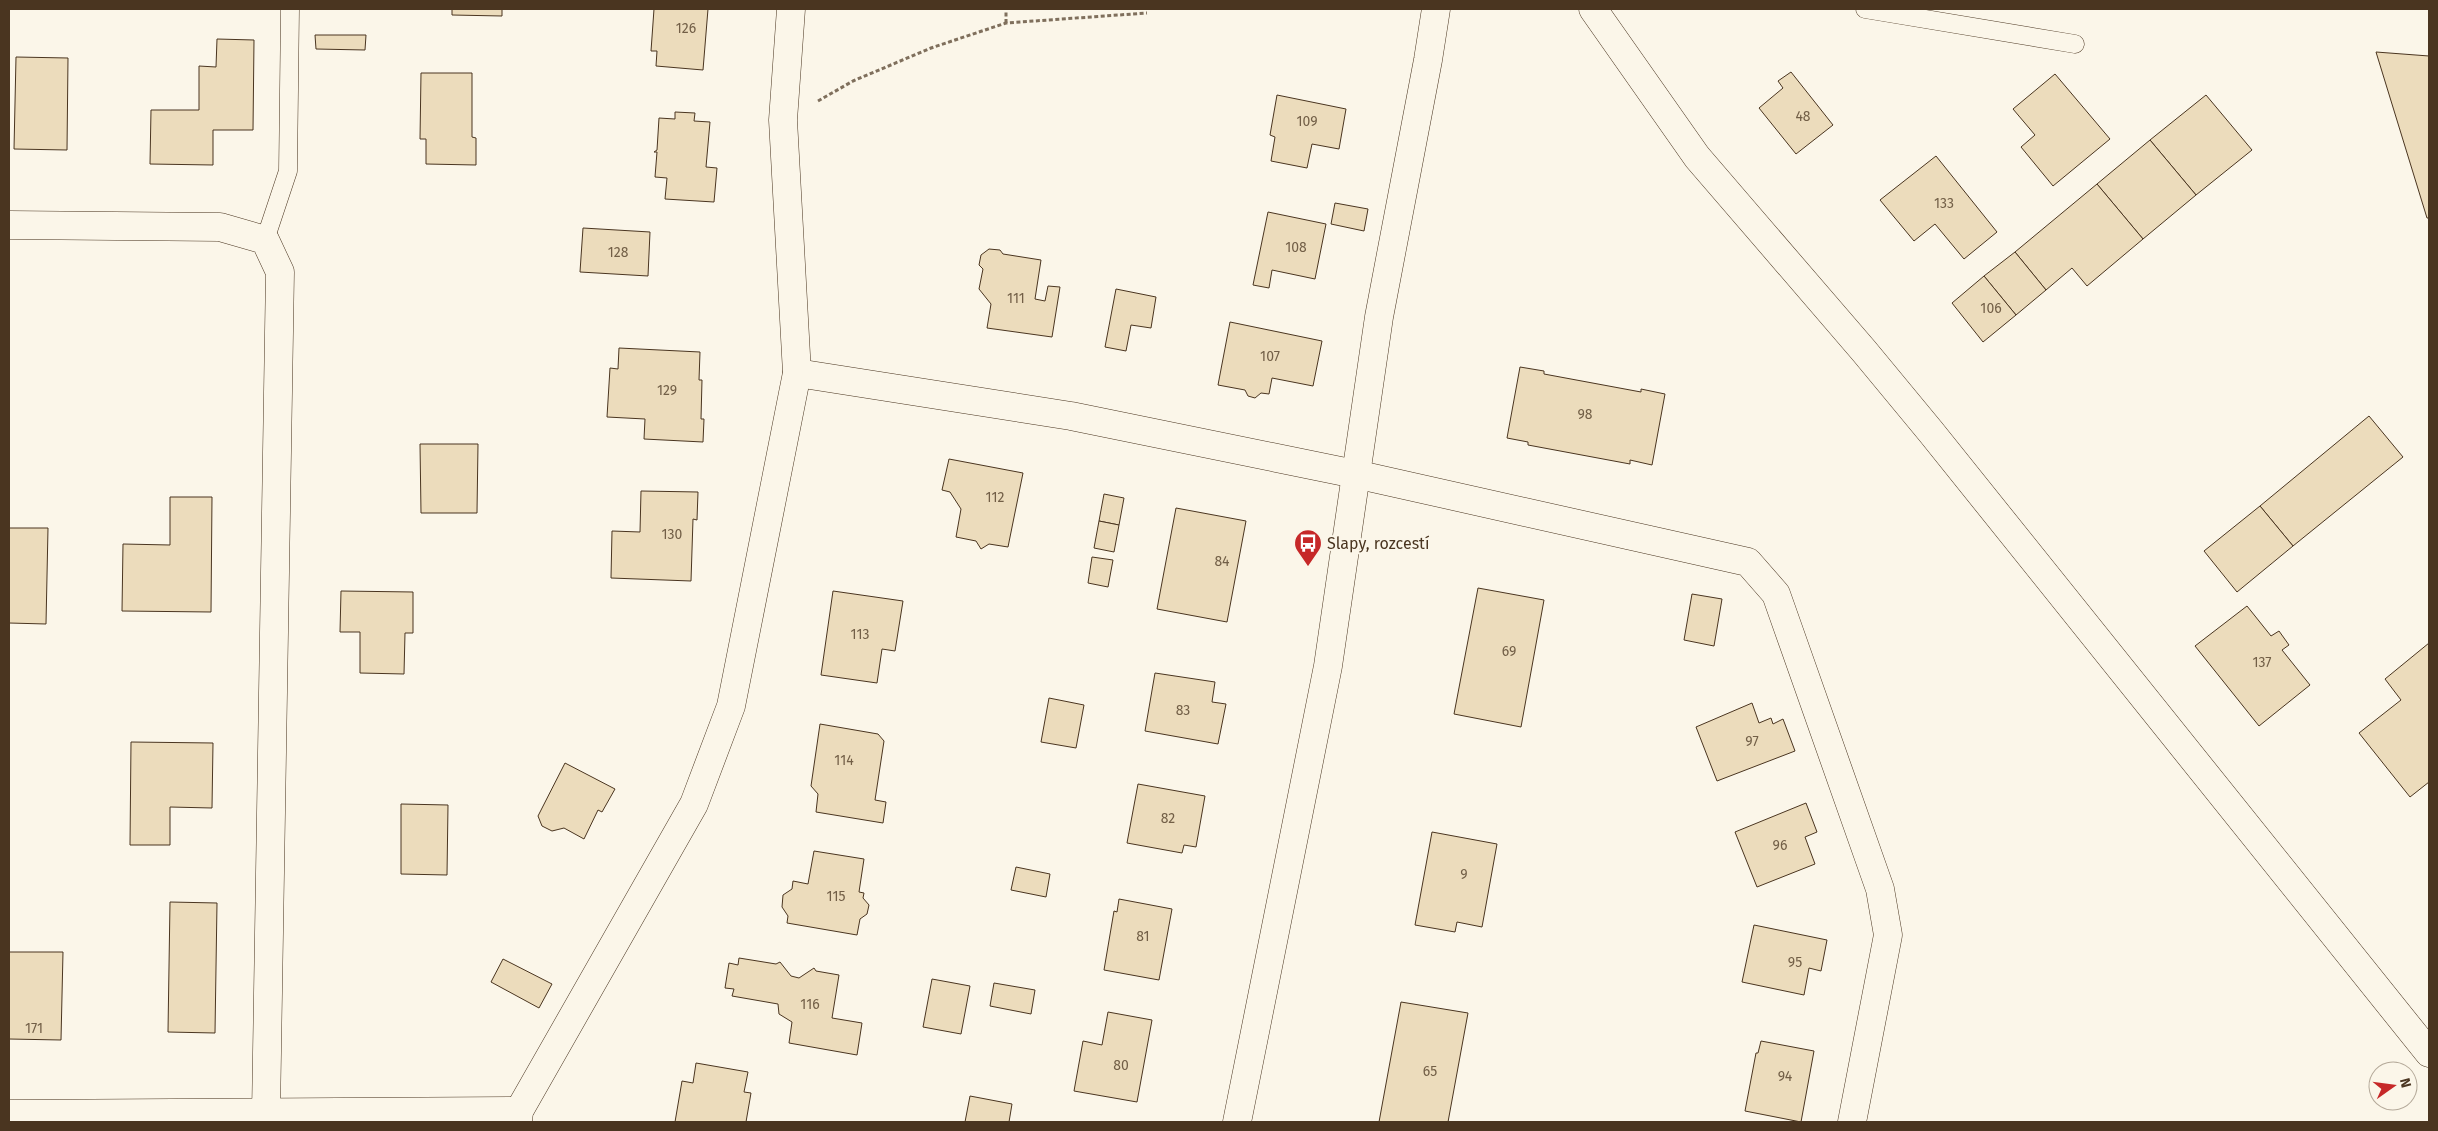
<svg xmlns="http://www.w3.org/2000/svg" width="2438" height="1131" font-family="'Fira Sans',sans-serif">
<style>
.building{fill:#ecdcbc;stroke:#4a3520}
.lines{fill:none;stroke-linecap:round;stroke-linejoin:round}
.service-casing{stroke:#4a3520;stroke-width:19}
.minor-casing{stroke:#4a3520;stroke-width:29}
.tertiary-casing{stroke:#4a3520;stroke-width:29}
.secondary-casing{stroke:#4a3520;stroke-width:29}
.path{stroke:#7f6f5c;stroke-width:3;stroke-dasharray:4 2.5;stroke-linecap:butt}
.service{stroke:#fbf6e9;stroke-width:18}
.minor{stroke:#fbf6e9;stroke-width:28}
.tertiary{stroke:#fbf6e9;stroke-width:28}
.secondary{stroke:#fbf6e9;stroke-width:28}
.labels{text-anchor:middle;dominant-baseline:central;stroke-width:4;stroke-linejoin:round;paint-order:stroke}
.number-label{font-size:14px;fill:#725f47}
.poi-label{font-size:16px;fill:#4a3520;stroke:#fbf6e9;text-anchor:start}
</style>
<rect width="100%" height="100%" fill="#fbf6e9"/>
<!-- building -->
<g class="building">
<path d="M452,9H502V16L452,15Z"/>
<path d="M654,9H708L703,70L656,66L657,51H651Z"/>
<path d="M315,35H366L365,50L316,49Z"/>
<path d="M217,39L254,40L253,130H213V165L150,164L151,110H199V66L216,67Z"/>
<path d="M2376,52L2429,56V218H2427Z"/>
<path d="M16,57L68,58L67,150L14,149Z"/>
<path d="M1791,72L1833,125L1796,154L1759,108L1783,88L1778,81Z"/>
<path d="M421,73H472V137L476,138V165L426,164V139H420Z"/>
<path d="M2055,74L2110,139L2053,186L2021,147L2035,135L2013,109Z"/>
<path d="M1277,95L1346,109L1339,149L1312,144L1307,168L1271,161L1275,137L1270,135Z"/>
<path d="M2206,95L2252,150L2196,195L2150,140Z"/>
<path d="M675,112L695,113L694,121L710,122L706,167L717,168L714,202L665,199L667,178L655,177L657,152H654L657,150L659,118L675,119Z"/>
<path d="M2150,140L2196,195L2143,239L2097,184Z"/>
<path d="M1936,156L1997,232L1964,259L1935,224L1914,241L1880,200Z"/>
<path d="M2097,184L2143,239L2087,286L2072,268L2046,290L2015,252Z"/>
<path d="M1335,203L1368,209L1364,231L1331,224Z"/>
<path d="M1268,212L1326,224L1315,279L1272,270L1269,288L1253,285Z"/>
<path d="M583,228L650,232L648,276L580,272Z"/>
<path d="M989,249L1000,250L1003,254L1041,260L1035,299L1045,301L1048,286L1060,287L1052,337L987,328L991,304L979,289L983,269L979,265L981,255Z"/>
<path d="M2015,252L2046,290L2016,315L1984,276Z"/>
<path d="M1984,276L2016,315L1983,342L1952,303Z"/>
<path d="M1116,289L1156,297L1151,328L1131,325L1126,351L1105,347Z"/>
<path d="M1230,322L1322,341L1313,386L1272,378L1269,394L1261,393L1255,398L1248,396L1245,390L1218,385Z"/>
<path d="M619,348L700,352L699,380H702L701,419H704L703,442L644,439L645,419L607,417L610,368L618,369Z"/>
<path d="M1520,367L1544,371V374L1641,392V389L1665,394L1652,465L1630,460V464L1528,445V442L1507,438Z"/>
<path d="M2369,416L2403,457L2293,546L2260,506Z"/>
<path d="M420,444H478L477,513H421Z"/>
<path d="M949,459L1023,473L1008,547L989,544L981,549L976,541L956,537L961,509L950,492L942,490Z"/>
<path d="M641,491L698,492L697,520L693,519L691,581L611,578L612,531L640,532Z"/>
<path d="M1104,494L1124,498L1119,525L1099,521Z"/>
<path d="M170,497H212L211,612L122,611L123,544L170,545Z"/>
<path d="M2260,506L2293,546L2237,592L2204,551Z"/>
<path d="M1176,508L1246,521L1227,622L1157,609Z"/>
<path d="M1099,521L1119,525L1114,552L1094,548Z"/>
<path d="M9,528H48L46,624L9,623Z"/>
<path d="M1092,557L1113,560L1108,587L1088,583Z"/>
<path d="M1478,588L1544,600L1521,727L1454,714Z"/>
<path d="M341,591L413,592V633H405L404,674L360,673V632H340Z"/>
<path d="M833,591L903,601L895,651L882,649L877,683L821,675Z"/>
<path d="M1692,594L1722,599L1714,646L1684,640Z"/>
<path d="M2247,606L2271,636L2279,631L2289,645L2282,650L2310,685L2259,726L2195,646Z"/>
<path d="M2429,643V782L2410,797L2359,733L2401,700L2385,679Z"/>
<path d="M1155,673L1215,682L1212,702L1226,704L1218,744L1145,731Z"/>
<path d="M1049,698L1084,705L1076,748L1041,742Z"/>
<path d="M1752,703L1759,723L1771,718L1773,724L1783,719L1795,751L1717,781L1696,727Z"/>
<path d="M820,724L878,734L884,741L875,800L886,802L883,823L816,812L818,794L811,786Z"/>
<path d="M131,742L213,743L212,808L170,807V845H130Z"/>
<path d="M565,763L615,789L602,812L598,810L584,839L564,828L552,831L542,826L538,816Z"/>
<path d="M1138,784L1205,796L1196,847L1184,845L1182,853L1127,843Z"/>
<path d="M1806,803L1817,832L1805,837L1815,864L1757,887L1735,832Z"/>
<path d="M401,804L448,805L447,875L401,874Z"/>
<path d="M1432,832L1497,844L1482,927L1457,922L1455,932L1415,925Z"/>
<path d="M814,851L864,859L859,892L864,893L863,898L869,905L867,914L860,919L857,935L787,923L788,916L782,907L783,895L792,889L793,881L808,884Z"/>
<path d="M1016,867L1050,874L1046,897L1011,890Z"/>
<path d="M1119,899L1172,909L1159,980L1104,970L1114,911L1117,912Z"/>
<path d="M170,902L217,903L215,1033L168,1032Z"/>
<path d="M1754,925L1827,940L1821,971L1809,968L1804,995L1742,982Z"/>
<path d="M9,952H63L61,1040L9,1039Z"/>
<path d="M739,958L776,964L780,962L791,976L799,978L814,968L816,971L839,975L832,1018L862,1023L857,1055L789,1043L792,1022L779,1014L778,1004L732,996L734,989L725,988L729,963L738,965Z"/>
<path d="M503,959L552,984L539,1008L491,982Z"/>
<path d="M932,979L970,986L961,1034L923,1027Z"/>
<path d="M994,983L1035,990L1031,1014L990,1006Z"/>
<path d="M1401,1002L1468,1013L1448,1122H1379Z"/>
<path d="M1108,1012L1152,1020L1137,1102L1074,1091L1083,1041L1102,1045Z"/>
<path d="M1761,1041L1814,1051L1801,1122L1745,1111L1756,1053H1758Z"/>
<path d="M696,1063L748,1072L744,1092L751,1093L746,1122H675L682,1081L693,1083Z"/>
<path d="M970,1096L1012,1104L1009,1122H965Z"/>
</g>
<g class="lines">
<!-- service casing -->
<g class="service-casing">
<g id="service">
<path d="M1865,9L2075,44"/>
<path d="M265,240L288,171L290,9"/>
</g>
</g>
<!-- minor casing -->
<g class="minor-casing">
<g id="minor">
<path d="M9,225L220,227L265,240L280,272L266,1113"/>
<path d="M797,373L1071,416L1355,474L1748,562L1776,594L1880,889L1888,935L1852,1122"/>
<path d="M9,1114L519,1111"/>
<path d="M518,1122L519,1111L694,804L731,706L797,373L783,120L791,9"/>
</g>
</g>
<!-- tertiary casing -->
<g class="tertiary-casing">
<path id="tertiary" d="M1237,1122L1328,666L1379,317L1428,60L1436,9"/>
</g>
<!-- secondary casing -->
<g class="secondary-casing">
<path id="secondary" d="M1593,9L1697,157L1864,351L1931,432L2429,1053"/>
</g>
<!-- path -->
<g class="path">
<path d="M1006,23V9"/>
<path d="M818,101L853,81L931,48L1006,23L1147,13"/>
</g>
<!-- service -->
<use href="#service" class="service"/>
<!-- minor -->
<use href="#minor" class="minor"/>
<!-- tertiary -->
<use href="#tertiary" class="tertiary"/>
<!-- secondary -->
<use href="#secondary" class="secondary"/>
</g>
<!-- icons -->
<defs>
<g id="bus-pin" transform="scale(1.4375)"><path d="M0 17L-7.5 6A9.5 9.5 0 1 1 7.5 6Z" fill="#c62828" stroke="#fbf6e9"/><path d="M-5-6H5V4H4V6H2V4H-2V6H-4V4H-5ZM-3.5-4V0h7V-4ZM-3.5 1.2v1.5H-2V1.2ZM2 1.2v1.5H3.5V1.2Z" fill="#fff"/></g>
</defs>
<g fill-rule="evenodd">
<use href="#bus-pin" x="1308" y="543"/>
</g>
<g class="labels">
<!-- number labels -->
<g class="number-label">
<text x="686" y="28">126</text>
<text x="1803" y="116">48</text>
<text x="1307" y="121">109</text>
<text x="1944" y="203">133</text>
<text x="1296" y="247">108</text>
<text x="618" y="252">128</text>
<text x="1016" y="298">111</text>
<text x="1991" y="308">106</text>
<text x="1270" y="356">107</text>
<text x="667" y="390">129</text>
<text x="1585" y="414">98</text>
<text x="995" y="497">112</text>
<text x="672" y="534">130</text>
<text x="1222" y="561">84</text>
<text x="860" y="634">113</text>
<text x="1509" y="651">69</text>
<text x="2262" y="662">137</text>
<text x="1183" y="710">83</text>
<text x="1752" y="741">97</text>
<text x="844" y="760">114</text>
<text x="1168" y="818">82</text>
<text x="1780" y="845">96</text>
<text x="1464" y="874">9</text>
<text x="836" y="896">115</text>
<text x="1143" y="936">81</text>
<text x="1795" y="962">95</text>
<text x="810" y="1004">116</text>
<text x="34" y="1028">171</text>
<text x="1121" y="1065">80</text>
<text x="1430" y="1071">65</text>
<text x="1785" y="1076">94</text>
</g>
<!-- poi labels -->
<g class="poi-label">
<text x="1327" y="543">Slapy, rozcestí</text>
</g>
</g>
<!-- border -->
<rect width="2438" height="1131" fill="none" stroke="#4a3520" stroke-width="20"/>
<!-- north arrow -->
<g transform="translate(2393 1086) rotate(76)"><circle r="24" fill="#fbf6e9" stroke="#b4a999"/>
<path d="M0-4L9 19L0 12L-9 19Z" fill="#c62828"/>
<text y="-8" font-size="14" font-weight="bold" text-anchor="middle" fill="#4a3520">N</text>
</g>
</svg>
